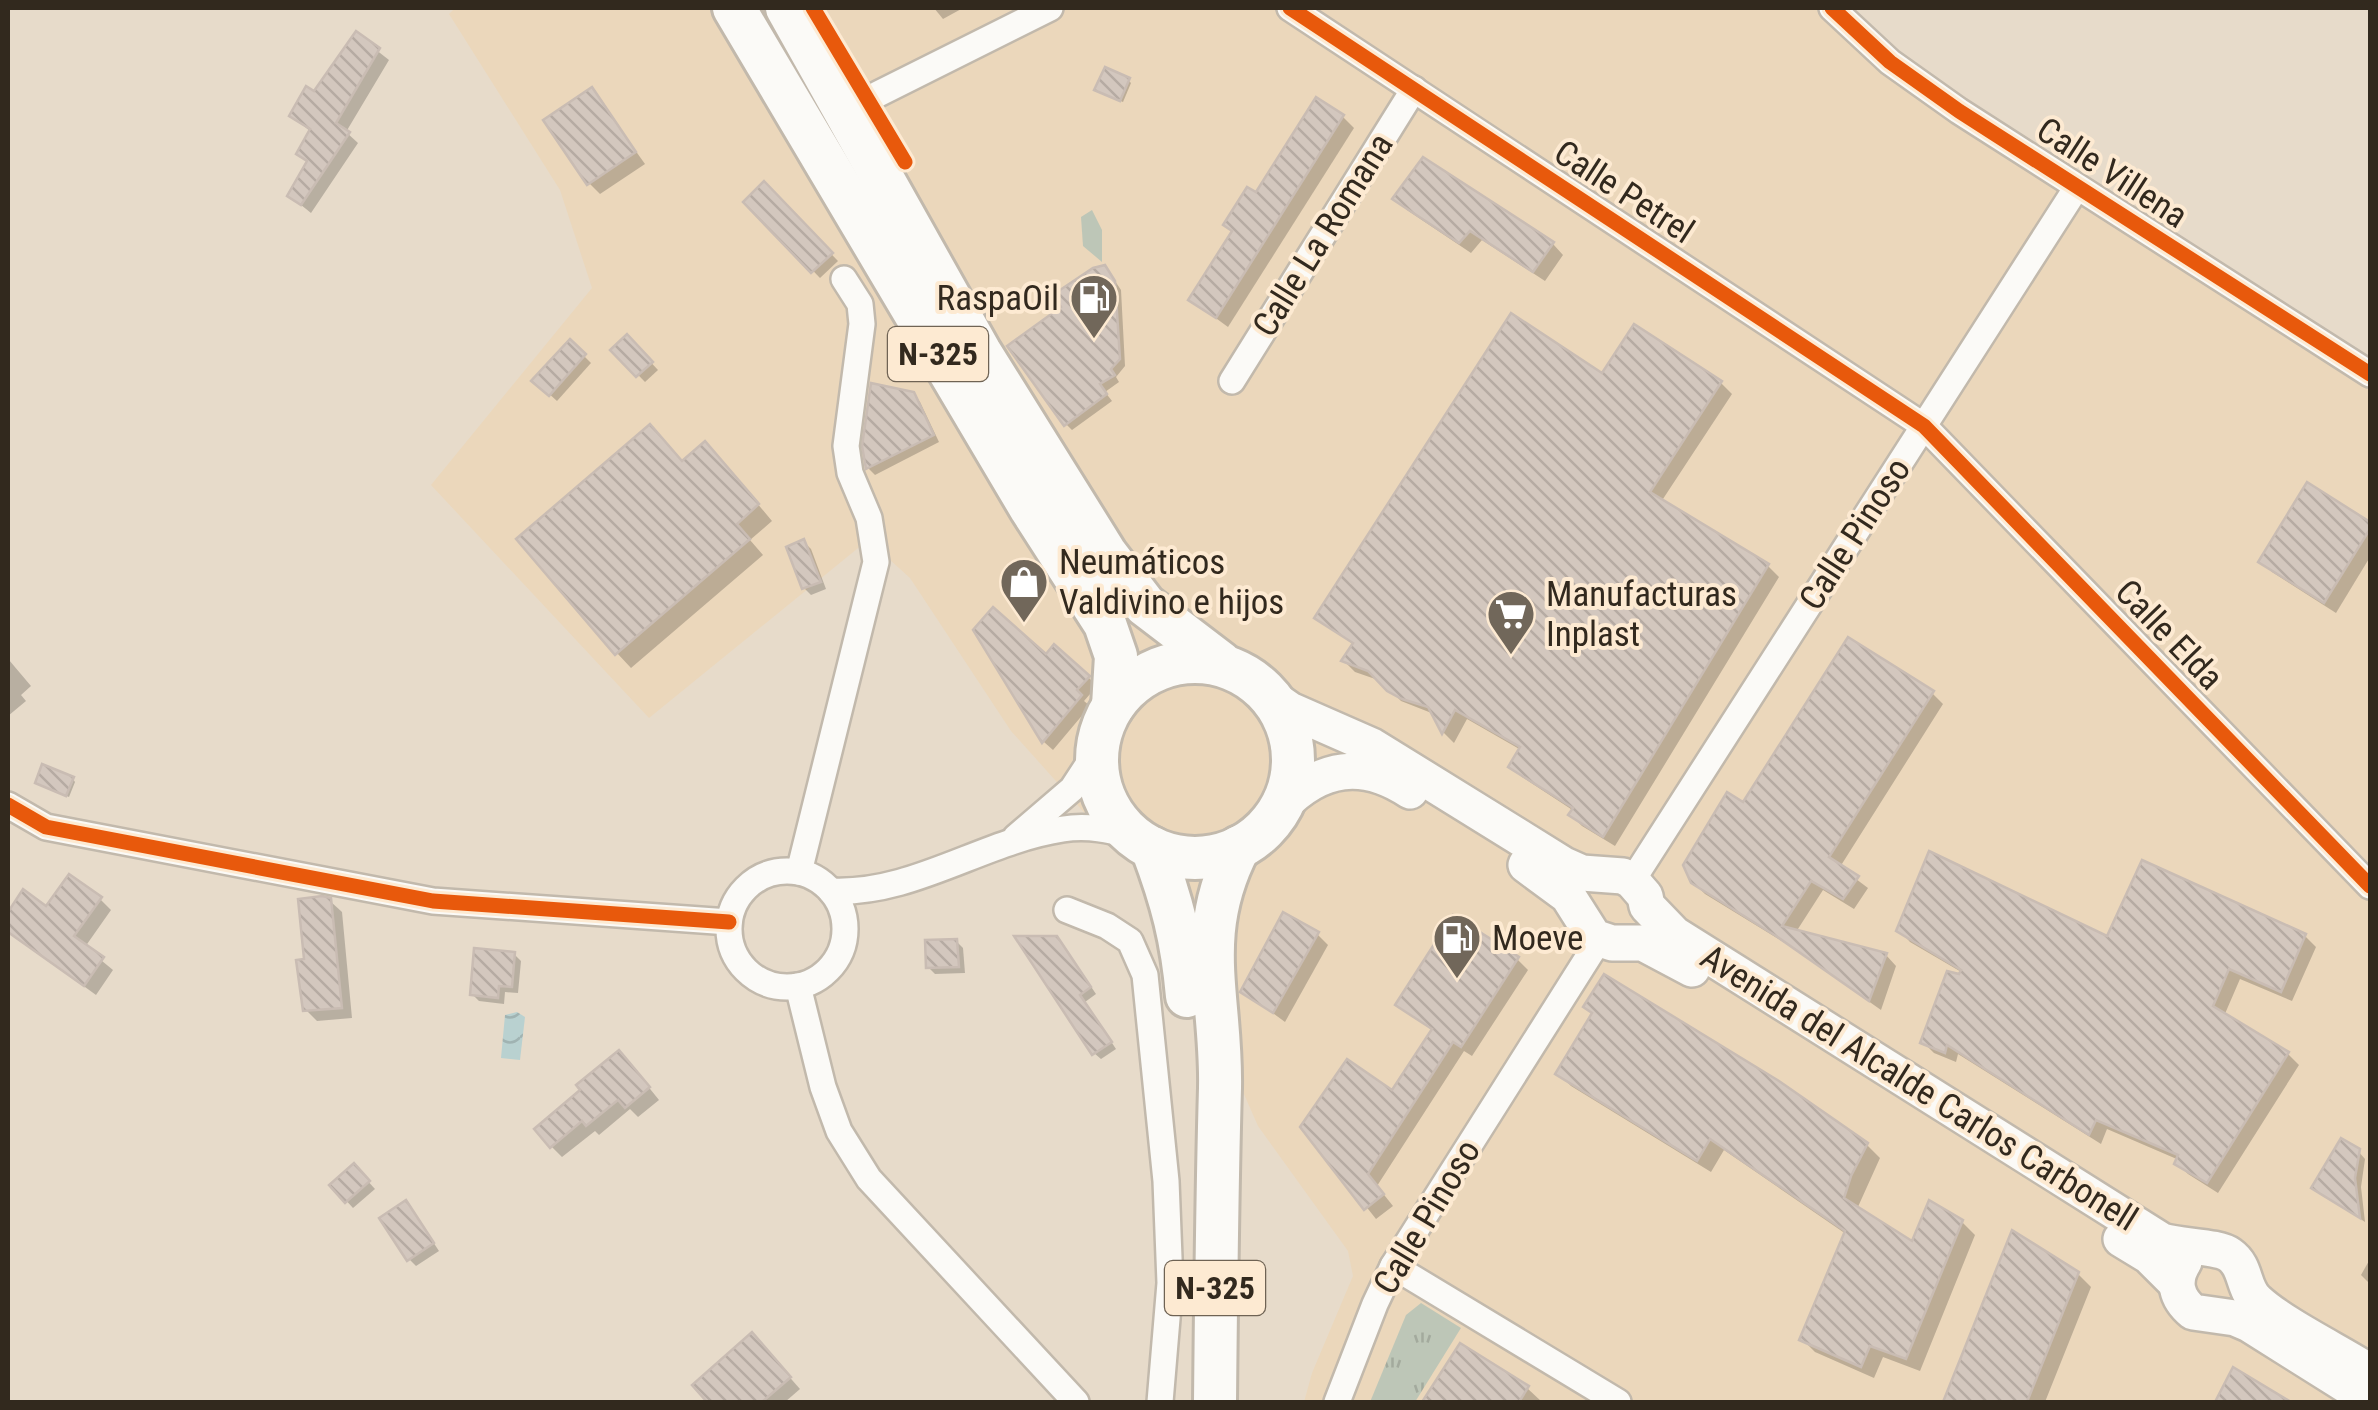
<svg xmlns="http://www.w3.org/2000/svg" width="2378" height="1410" font-family="'Roboto Condensed',sans-serif">
<style>
.built{fill:#ebd7bb}
.grass{fill:url(#grass-tufts)}
.park{fill:#bdc6b7}
.water{fill:url(#water-waves)}
.shadow{fill:#0003}
.building{fill:url(#building-back-hatch);stroke:#c9bcb3;stroke-width:2.5}
.lines{fill:none;stroke-linecap:round;stroke-linejoin:round}
.minor-casing{stroke:#c2b9ac;stroke-width:30}
.secondary-casing{stroke:#c2b9ac;stroke-width:40}
.trunk-casing{stroke:#c2b9ac;stroke-width:48}
.minor{stroke:#fbfaf7;stroke-width:25}
.secondary{stroke:#fbfaf7;stroke-width:35}
.trunk{stroke:#fbfaf7;stroke-width:42}
.cycleway-casing{stroke:#fdead2;stroke-width:21}
.cycleway{stroke:#e8590c;stroke-width:15}
.labels{text-anchor:middle;dominant-baseline:central;stroke-width:8;stroke-linejoin:round;paint-order:stroke}
.shield{fill:#fdead2;stroke:#6f6354;stroke-width:2.5}
.shield-label{font-size:32px;font-weight:bold;fill:#32291e}
.street-label{font-size:35px;fill:#32291e;stroke:#fdead2}
.poi-label{font-size:35px;fill:#32291e;stroke:#fdead2;text-anchor:start}
</style>
<defs>
<pattern id="grass-tufts" width="24" height="20" patternUnits="userSpaceOnUse" patternTransform="scale(2.5)"><rect width="24" height="20" fill="#bdc6b7"/><path d="M3 7l-1-3M5 7V3M7 7l1-3M15 17l-1-3M17 17v-4M19 17l1-3" fill="none" stroke="#a3aa9d"/></pattern>
<pattern id="water-waves" width="16" height="10" patternUnits="userSpaceOnUse" patternTransform="scale(2.5)"><rect width="16" height="10" fill="#b9d1d0"/><path d="M0 5q4-4 8 0t8 0" fill="none" stroke="#a0b3b2"/></pattern>
<pattern id="building-back-hatch" width="6" height="6" patternUnits="userSpaceOnUse" patternTransform="scale(2.5)"><rect width="6" height="6" fill="#d3c7be"/><path d="M-1 5l2 2M0 0l6 6M5-1l2 2" fill="none" stroke="#b6aba3"/></pattern>
</defs>
<rect width="100%" height="100%" fill="#e7dbca"/>
<!-- built -->
<path class="built" d="M455,8H1832L1890,62L2370,374V1402H1304L1312,1373L1353,1276L1348,1251L1258,1126L1147,873L1129,852L1108,839L1011,731L910,578L868,540L649,718L431,485L592,288L560,190L449,14Z"/>
<!-- grass -->
<path class="grass" d="M1421,1303L1461,1328L1415,1402H1370L1406,1315Z"/>
<!-- park -->
<path class="park" d="M1092,210L1102,230V262L1083,246L1081,217Z"/>
<!-- water -->
<path class="water" d="M517,1012L525,1017L520,1060L501,1058L505,1015Z"/>
<!-- shadow -->
<g class="shadow">
<path d="M934,8H963L943,19Z"/>
<path d="M357,35L389,60L346,132L358,143L311,213L290,196L309,163L299,154L311,132L292,116L315,94Z"/>
<path d="M1128,80L1131,83L1123,102L1100,92Z"/>
<path d="M592,90L645,164L600,194L589,183Z"/>
<path d="M1343,117L1354,128L1228,327L1191,300L1257,196Z"/>
<path d="M1424,161L1553,244L1563,255L1545,281L1482,240L1471,253L1407,210L1396,199Z"/>
<path d="M764,185L838,261L820,278L747,202Z"/>
<path d="M1111,275L1121,290L1125,366L1116,377L1119,382L1105,392L1112,401L1072,430L1066,424Z"/>
<path d="M1635,327L1721,383L1732,394L1661,502L1768,566L1779,577L1615,846L1582,826L1571,815L1574,811L1522,777L1511,766L1521,750L1467,719L1454,743L1444,733L1434,714L1401,701L1381,681L1355,672L1344,661L1354,645L1317,617L1603,377Z"/>
<path d="M627,337L658,370L645,382L614,350Z"/>
<path d="M570,342L591,363L557,401L535,381Z"/>
<path d="M913,394L920,402L939,442L875,475L868,468L865,446Z"/>
<path d="M720,459L772,521L750,540L763,555L631,668L617,653L683,463Z"/>
<path d="M2308,486L2370,525V557L2336,613L2272,572L2261,561Z"/>
<path d="M804,542L811,549L826,589L811,595L804,588Z"/>
<path d="M976,630L1046,657L1088,677L1097,686L1084,701L1090,706L1053,750L1044,742Z"/>
<path d="M9,660L31,686L21,695L26,701L8,716Z"/>
<path d="M1932,693L1943,704L1840,867L1868,888L1854,909L1823,890L1796,932L1886,955L1896,966L1881,1010L1790,946L1705,894L1693,882L1743,806Z"/>
<path d="M73,779L75,782L69,797L40,785Z"/>
<path d="M23,893L47,910L100,899L111,910L85,947L113,970L96,995L8,931V916Z"/>
<path d="M330,901L342,912L352,1018L317,1021L306,1010V961Z"/>
<path d="M1899,930L2109,939L2305,936L2316,947L2292,1001L2240,979L2224,1016L2288,1054L2299,1065L2218,1193L2188,1174L2177,1163L2179,1160L2107,1129L2101,1144L1958,1054L1956,1062L1934,1053L1923,1042L1963,973L1910,942Z"/>
<path d="M1317,934L1328,945L1285,1022L1243,991Z"/>
<path d="M956,941L963,948L965,973L935,974L928,967Z"/>
<path d="M1063,945L1096,994L1085,1002L1116,1049L1101,1059L1094,1053Z"/>
<path d="M514,954L521,961L518,993L505,992L504,1004L479,1001L472,994Z"/>
<path d="M1517,959L1528,970L1472,1056L1464,1051L1377,1186L1393,1206L1376,1219L1303,1127L1393,1093L1433,1031L1398,1004Z"/>
<path d="M630,1064L659,1100L638,1117L630,1109L599,1135L595,1131L562,1157L551,1146Z"/>
<path d="M1558,1073L1867,1145L1880,1158L1857,1209L1913,1245L1962,1222L1975,1235L1920,1371L1883,1357L1874,1378L1815,1352L1802,1339L1846,1234L1724,1150L1711,1172L1571,1086Z"/>
<path d="M2358,1151L2365,1159L2361,1187L2365,1222L2314,1188Z"/>
<path d="M354,1166L375,1189L353,1208L333,1186Z"/>
<path d="M412,1210L439,1251L416,1266L409,1259Z"/>
<path d="M2013,1233L2078,1274L2091,1287L2045,1402H1946Z"/>
<path d="M2370,1259V1284L2361,1275Z"/>
<path d="M762,1346L800,1389L785,1402H711L695,1385Z"/>
<path d="M1461,1346L1527,1388L1542,1402H1425Z"/>
</g>
<!-- building -->
<g class="building">
<path d="M356,31L380,48L336,123L350,132L301,205L287,196L307,161L296,154L310,129L289,116L306,86L314,91Z"/>
<path d="M1105,67L1130,78L1120,101L1094,90Z"/>
<path d="M592,87L636,152L587,185L543,120Z"/>
<path d="M1316,97L1344,115L1216,318L1188,300L1232,231L1223,225L1247,187L1256,192Z"/>
<path d="M1423,157L1554,242L1533,272L1470,231L1459,243L1392,199Z"/>
<path d="M764,181L833,253L811,273L743,202Z"/>
<path d="M1105,265L1115,281L1120,359L1111,369L1115,375L1100,384L1107,394L1064,426L1007,346L1061,307L1056,299L1060,290L1093,268Z"/>
<path d="M1511,313L1602,373L1634,324L1722,381L1650,492L1769,564L1603,837L1568,815L1573,808L1508,767L1520,747L1455,710L1442,734L1428,707L1402,699L1387,691L1368,671L1341,661L1353,643L1314,618Z"/>
<path d="M627,334L653,362L636,377L610,350Z"/>
<path d="M570,339L586,354L549,396L531,381Z"/>
<path d="M871,383L914,392L934,435L866,469L862,446Z"/>
<path d="M650,424L682,461L705,441L759,504L737,524L750,539L615,655L516,539Z"/>
<path d="M2307,482L2370,522V529L2324,603L2258,562Z"/>
<path d="M804,539L821,582L802,589L786,547Z"/>
<path d="M993,607L1046,654L1054,644L1090,676L1077,690L1082,695L1042,743L973,630Z"/>
<path d="M1848,637L1934,691L1829,857L1859,876L1843,899L1811,881L1782,926L1887,953L1869,1001L1776,936L1691,883L1683,865L1727,792L1743,802Z"/>
<path d="M42,764L74,777L66,796L35,783Z"/>
<path d="M1929,851L2107,936L2142,860L2306,934L2281,992L2229,969L2213,1006L2289,1052L2207,1183L2174,1164L2178,1155L2096,1120L2089,1135L1947,1045L1945,1053L1920,1043L1947,971L1959,974L1961,970L1896,931Z"/>
<path d="M69,874L102,897L74,936L104,957L84,986L8,932V912L23,889L46,906Z"/>
<path d="M322,896L331,898L342,1008L303,1011L296,960L304,959L298,899Z"/>
<path d="M1283,912L1319,932L1273,1013L1240,992Z"/>
<path d="M1453,915L1519,957L1461,1047L1453,1042L1368,1174L1384,1194L1364,1210L1300,1127L1347,1059L1392,1090L1432,1029L1395,1005Z"/>
<path d="M1014,936H1057L1091,987L1080,995L1112,1042L1092,1055Z"/>
<path d="M957,939L959,967L926,968L925,940Z"/>
<path d="M474,948L515,952L512,987L499,986L498,998L470,995Z"/>
<path d="M1604,974L1779,1081L1868,1143L1851,1176L1844,1198L1912,1241L1929,1200L1963,1220L1906,1359L1870,1346L1861,1367L1799,1340L1845,1231L1710,1139L1697,1161L1555,1074L1592,1013L1583,1007Z"/>
<path d="M619,1050L650,1087L625,1108L618,1100L586,1126L582,1121L550,1148L534,1129L580,1090L576,1085Z"/>
<path d="M2341,1138L2360,1149L2355,1178L2360,1218L2311,1188Z"/>
<path d="M354,1163L370,1181L345,1203L329,1185Z"/>
<path d="M406,1200L434,1243L407,1261L379,1218Z"/>
<path d="M2012,1230L2079,1272L2027,1402H1943Z"/>
<path d="M752,1332L791,1377L762,1402H707L692,1385Z"/>
<path d="M1460,1343L1529,1386L1519,1402H1422Z"/>
<path d="M2233,1367L2291,1402H2215Z"/>
</g>
<g class="lines">
<!-- minor casing -->
<g class="minor-casing">
<g id="minor">
<path d="M1290,8L1924,426L2370,886"/>
<path d="M1832,8L1890,62L1959,111L2370,374"/>
<path d="M878,94L1050,8"/>
<path d="M1232,381L1414,89"/>
<path d="M8,805L46,827L433,901L729,922"/>
<path d="M1016,837L1072,789L1095,754"/>
<circle cx="787" cy="929" r="58"/>
<path d="M799,872L876,562L869,518L850,473L846,446L862,324L860,304L844,279"/>
<path d="M1632,881L2077,187"/>
<path d="M831,891C913,895 983,841 1063,829C1088,825 1110,830 1133,836"/>
<path d="M1067,910L1107,926L1130,941L1145,975L1166,1181L1170,1283L1160,1402"/>
<path d="M798,986L823,1087L839,1131L869,1179L1076,1402"/>
<path d="M1393,1266L1618,1402"/>
<path d="M1337,1402L1375,1304L1393,1266L1599,940"/>
</g>
</g>
<!-- secondary casing -->
<g class="secondary-casing">
<g id="secondary">
<path d="M1270,696L1290,710L1372,746L1564,865L1582,873L1623,876L1632,881L1645,896L1647,906L1674,934L2162,1241C2181,1247 2218,1246 2230,1255C2247,1267 2242,1288 2257,1301C2283,1325 2339,1352 2370,1372"/>
<path d="M1282,806C1321,766 1363,760 1410,791"/>
<path d="M1526,865L1568,896L1594,937L1612,943H1643L1692,969"/>
<path d="M2121,1239L2149,1256L2176,1283"/>
<path d="M2184,1262C2172,1281 2176,1298 2193,1312L2235,1318L2249,1324L2370,1400"/>
</g>
</g>
<!-- trunk casing -->
<g class="trunk-casing">
<g id="trunk">
<path d="M734,8L1031,509L1105,624L1116,656L1113,706"/>
<path d="M787,8L980,352L1106,554L1145,605L1221,663"/>
<circle cx="1195" cy="760" r="98"/>
<path d="M1152,848C1172,901 1182,939 1187,996"/>
<path d="M1215,1402C1216,1297 1217,1193 1220,1088C1222,996 1193,936 1239,847"/>
</g>
</g>
<!-- minor -->
<use href="#minor" class="minor"/>
<!-- secondary -->
<use href="#secondary" class="secondary"/>
<!-- trunk -->
<use href="#trunk" class="trunk"/>
<!-- cycleway casing -->
<g class="cycleway-casing">
<g id="cycleway">
<path d="M813,8L905,162"/>
<path d="M1290,8L1924,426L2370,886"/>
<path d="M1832,8L1890,62L1959,111L2370,374"/>
<path d="M8,805L46,827L433,901L729,922"/>
</g>
</g>
<!-- cycleway -->
<use href="#cycleway" class="cycleway"/>
</g>
<!-- icons -->
<defs>
<g id="fuel-pin" transform="scale(2.5)"><path d="M0 17L-7.5 6A9.5 9.5 0 1 1 7.5 6Z" fill="#71675a" stroke="#fdead2"/><path d="M-5.5-6h7V0h2V4h1.3V-2.5L3-4.5l.8-.8L6-3V5H2.5V1h-1V6h-7ZM-4.2-4.7v3.2H.2V-4.7Z" fill="#fff"/></g>
<g id="shop-pin" transform="scale(2.5)"><path d="M0 17L-7.5 6A9.5 9.5 0 1 1 7.5 6Z" fill="#71675a" stroke="#fdead2"/><path d="M-5-2.5h2.3a2.7 3.5 0 0 1 5.4 0H5L5.5 6h-11ZM-1.5-2.5h3a1.5 2.3 0 0 0-3 0Z" fill="#fff"/></g>
<g id="supermarket-pin" transform="scale(2.5)"><path d="M0 17L-7.5 6A9.5 9.5 0 1 1 7.5 6Z" fill="#71675a" stroke="#fdead2"/><path d="M-6-5.5h2.5l.6 2H6L4.5 2H-2.5L-4.4-4H-6ZM-1.5 3.2a1.3 1.3 0 1 0 .1 0ZM3 3.2a1.3 1.3 0 1 0 .1 0Z" fill="#fff"/></g>
</defs>
<g fill-rule="evenodd">
<use href="#fuel-pin" x="1094" y="298"/>
<use href="#shop-pin" x="1024" y="582"/>
<use href="#supermarket-pin" x="1511" y="614"/>
<use href="#fuel-pin" x="1457" y="938"/>
</g>
<g class="labels">
<!-- shield labels -->
<g class="shield">
<rect x="888" y="327" width="100" height="54" rx="8"/>
<rect x="1165" y="1261" width="100" height="54" rx="8"/>
</g>
<g class="shield-label">
<text x="938" y="354">N-325</text>
<text x="1215" y="1288">N-325</text>
</g>
<!-- street labels -->
<g class="street-label">
<text transform="translate(2112 173) rotate(33)">Calle Villena</text>
<text transform="translate(1624 192) rotate(33)">Calle Petrel</text>
<text transform="translate(1323 235) rotate(-58)">Calle La Romana</text>
<text transform="translate(1855 534) rotate(-57)">Calle Pinoso</text>
<text transform="translate(2169 635) rotate(46)">Calle Elda</text>
<text transform="translate(1919 1088) rotate(32)">Avenida del Alcalde Carlos Carbonell</text>
<text transform="translate(1427 1217) rotate(-59)">Calle Pinoso</text>
</g>
<!-- poi labels -->
<g class="poi-label">
<text x="1059" y="298" text-anchor="end">RaspaOil</text>
<text x="1059" y="562">Neumáticos<tspan x="1059" dy="40">Valdivino e hijos</tspan></text>
<text x="1546" y="594">Manufacturas<tspan x="1546" dy="40">Inplast</tspan></text>
<text x="1492" y="938">Moeve</text>
</g>
</g>
<!-- border -->
<rect width="2378" height="1410" fill="none" stroke="#32291e" stroke-width="20"/>
</svg>
